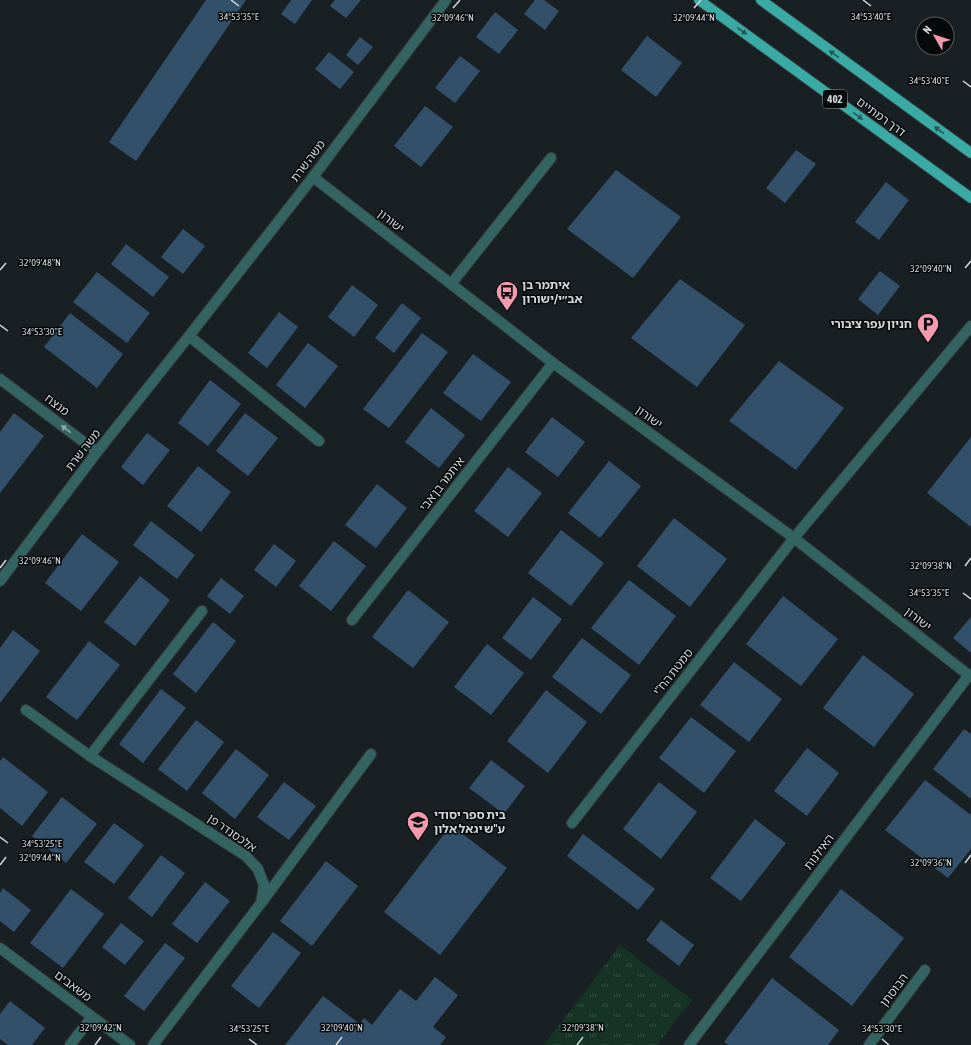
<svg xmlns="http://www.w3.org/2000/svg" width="971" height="1045" font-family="'Asap Condensed','Noto Sans Hebrew',sans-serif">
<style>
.park{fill:url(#park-tufts)}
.building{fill:#33506b}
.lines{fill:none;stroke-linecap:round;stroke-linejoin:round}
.minor-casing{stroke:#333a3c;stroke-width:12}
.major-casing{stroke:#333a3c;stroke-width:12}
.minor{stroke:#346461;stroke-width:10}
.major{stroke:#3aaaa4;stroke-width:10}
.oneway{fill:#205a57}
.oneway2{fill:#93a9a9}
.ticks{fill:none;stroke:#d2d7d9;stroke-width:1.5}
.labels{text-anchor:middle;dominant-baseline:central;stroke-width:3;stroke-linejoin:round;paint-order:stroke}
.shield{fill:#06090a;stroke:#95999b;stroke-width:1}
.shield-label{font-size:11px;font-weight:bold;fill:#d2d7d9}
.street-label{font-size:12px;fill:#d2d7d9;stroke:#06090a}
.poi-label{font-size:12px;font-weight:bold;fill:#d2d7d9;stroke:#06090a;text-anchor:start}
.ticks-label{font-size:10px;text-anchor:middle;fill:#d2d7d9;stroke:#06090a;stroke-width:3;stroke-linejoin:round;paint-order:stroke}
</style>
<defs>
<pattern id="park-tufts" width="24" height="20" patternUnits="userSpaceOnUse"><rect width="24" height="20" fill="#153425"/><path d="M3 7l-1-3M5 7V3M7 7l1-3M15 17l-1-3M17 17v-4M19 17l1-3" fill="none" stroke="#365144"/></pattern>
</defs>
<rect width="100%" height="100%" fill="#192023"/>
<!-- park -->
<path class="park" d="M620,945L692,1000L657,1045H544Z"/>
<!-- building -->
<g class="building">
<path d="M206,0H246L136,161L109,142Z"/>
<path d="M291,0H312L295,24L281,14Z"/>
<path d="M335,0H361L346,18L330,6Z"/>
<path d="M535,0H544L559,11L545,30L524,14Z"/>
<path d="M495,12L518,30L499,54L476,37Z"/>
<path d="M647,36L682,63L656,97L621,70Z"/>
<path d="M360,37L373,47L358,65L346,55Z"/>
<path d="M329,52L354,72L340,89L315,69Z"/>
<path d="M460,56L480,71L455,103L435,88Z"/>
<path d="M425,106L453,127L421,167L394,146Z"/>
<path d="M796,150L816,164L785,203L766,188Z"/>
<path d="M616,170L681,217L633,278L567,229Z"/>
<path d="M886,182L909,200L879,240L855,222Z"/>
<path d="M183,229L205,246L183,274L161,257Z"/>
<path d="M126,244L169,277L153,297L111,264Z"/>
<path d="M880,271L900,286L878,315L858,299Z"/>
<path d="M97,272L150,313L127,343L73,302Z"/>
<path d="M680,279L745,325L697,387L631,338Z"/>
<path d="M352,285L378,305L354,337L328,317Z"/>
<path d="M402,303L421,318L394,353L375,338Z"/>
<path d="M279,312L298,327L267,368L248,353Z"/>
<path d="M70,313L123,354L97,388L44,347Z"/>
<path d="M422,333L448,352L389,428L363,409Z"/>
<path d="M308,343L338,366L305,408L276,385Z"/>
<path d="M473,354L511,382L481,421L443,393Z"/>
<path d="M779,361L844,408L796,470L729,421Z"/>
<path d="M210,380L241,404L208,446L178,423Z"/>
<path d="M431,408L465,435L439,468L405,442Z"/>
<path d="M14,413L44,436L0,493V432Z"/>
<path d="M245,413L278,438L248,476L216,451Z"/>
<path d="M552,417L585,442L558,477L525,452Z"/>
<path d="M147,433L170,450L143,485L121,467Z"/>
<path d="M971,437V527L927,493Z"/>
<path d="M609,461L641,486L600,538L568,513Z"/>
<path d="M198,466L231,492L201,532L167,506Z"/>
<path d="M508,467L542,493L508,537L474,511Z"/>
<path d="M377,484L407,508L376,548L345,525Z"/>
<path d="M674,518L727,559L690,607L637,566Z"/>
<path d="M151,521L195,555L177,579L133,545Z"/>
<path d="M561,530L604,563L571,606L528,573Z"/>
<path d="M82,534L119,562L81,611L45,583Z"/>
<path d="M334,541L366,566L331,611L299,586Z"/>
<path d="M274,544L296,561L276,587L254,570Z"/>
<path d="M140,576L170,600L135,646L104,622Z"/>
<path d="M221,578L244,596L230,614L207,596Z"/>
<path d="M629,580L676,616L639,665L591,628Z"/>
<path d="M408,590L449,622L413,668L372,637Z"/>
<path d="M783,596L838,639L801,686L746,644Z"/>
<path d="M533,597L562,619L531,660L502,638Z"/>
<path d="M971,617V653L953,638Z"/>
<path d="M213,622L236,641L196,693L173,674Z"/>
<path d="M13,630L40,651L0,703V648Z"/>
<path d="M582,638L631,675L601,714L552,677Z"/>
<path d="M89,641L120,665L77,720L46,697Z"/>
<path d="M487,644L524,673L491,715L454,687Z"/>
<path d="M863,655L914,694L874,747L823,708Z"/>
<path d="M734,662L782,699L749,742L700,705Z"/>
<path d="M161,689L186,708L143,763L119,744Z"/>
<path d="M546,690L587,722L548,773L507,741Z"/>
<path d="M691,717L736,751L704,793L659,758Z"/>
<path d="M196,720L224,742L187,791L158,769Z"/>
<path d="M964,729L971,734V799L933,769Z"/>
<path d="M807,748L839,773L807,816L774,791Z"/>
<path d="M236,749L269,775L235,819L202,793Z"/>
<path d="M3,757L48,792L22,826L0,808V761Z"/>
<path d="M491,760L525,786L504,814L469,788Z"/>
<path d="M925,780L971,815V849L948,878L885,830Z"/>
<path d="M284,782L316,806L289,840L257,817Z"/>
<path d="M659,782L697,812L661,859L623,829Z"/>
<path d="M62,797L97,824L66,863L32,836Z"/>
<path d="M755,819L786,843L741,901L710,878Z"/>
<path d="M114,823L144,845L114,884L84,862Z"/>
<path d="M451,825L507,868L440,955L384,912Z"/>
<path d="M583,834L655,889L638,910L567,856Z"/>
<path d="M161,855L185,873L152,917L128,898Z"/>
<path d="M326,861L358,886L312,946L280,921Z"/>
<path d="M205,882L230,901L197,943L172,924Z"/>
<path d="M3,888L31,910L14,932L0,921V893Z"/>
<path d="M71,889L104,914L63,968L30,943Z"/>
<path d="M841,889L904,938L852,1006L789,957Z"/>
<path d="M661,920L694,945L679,966L646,940Z"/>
<path d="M121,923L144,941L125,965L102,947Z"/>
<path d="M273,932L301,953L259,1008L231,986Z"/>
<path d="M165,943L185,958L144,1011L124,996Z"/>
<path d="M435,977L458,995L433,1027L446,1037L440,1045H285L323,996L360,1024L364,1018L372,1025L400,989L416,1001Z"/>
<path d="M772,978L839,1030L828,1045H728L724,1042Z"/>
<path d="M10,1001L45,1028L32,1045H8L0,1039V1014Z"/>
</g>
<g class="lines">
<!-- minor casing -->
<g class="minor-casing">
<g id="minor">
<path d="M313,177L553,363L794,538L971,677"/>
<path d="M451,284L551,158"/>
<path d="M189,336L319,441"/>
<path d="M0,379L97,452"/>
<path d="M0,581L97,452L189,336L313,177L446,0"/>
<path d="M352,620L553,363"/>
<path d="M26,710L90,756L246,856L258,869L264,885L261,903L153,1045"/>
<path d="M90,756L202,611"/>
<path d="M572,823L794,538L971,326"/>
<path d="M262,902L371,754"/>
<path d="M0,948L130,1045"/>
<path d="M70,1045L92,1017"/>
<path d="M689,1045L969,675"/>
<path d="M869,1045L925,970"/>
</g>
</g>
<!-- major casing -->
<g class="major-casing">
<g id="major">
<path d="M699,0L971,198"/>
<path d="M761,0L971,153"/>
</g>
</g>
<!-- minor -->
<use href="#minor" class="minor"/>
<!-- major -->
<use href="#major" class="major"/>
</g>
<!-- one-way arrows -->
<defs><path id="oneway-solid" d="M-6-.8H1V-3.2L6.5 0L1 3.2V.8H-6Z"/></defs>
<g class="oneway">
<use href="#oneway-solid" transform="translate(742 31) rotate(36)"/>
<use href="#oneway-solid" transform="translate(834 54) rotate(-144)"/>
<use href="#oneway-solid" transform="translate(858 116) rotate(36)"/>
<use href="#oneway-solid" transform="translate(939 130) rotate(-144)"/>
</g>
<use class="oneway2" href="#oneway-solid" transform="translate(66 429) rotate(-143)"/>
<!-- ticks -->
<path class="ticks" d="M231,0L239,6M863,0L871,6M453,8L460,0M694,8L701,0M963,81L971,87M965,268L971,261M0,270L6,263M0,325L8,331M965,566L971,558M0,568L6,560M963,593L971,599M0,837L8,843M965,863L971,855M0,865L6,857M249,1039L257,1045M882,1039L889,1045M95,1045L101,1037M336,1045L342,1037M577,1045L583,1037"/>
<!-- icons -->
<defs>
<g id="bus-pin" transform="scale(1.15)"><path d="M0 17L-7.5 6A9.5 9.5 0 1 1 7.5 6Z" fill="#f29aae" stroke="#06090a"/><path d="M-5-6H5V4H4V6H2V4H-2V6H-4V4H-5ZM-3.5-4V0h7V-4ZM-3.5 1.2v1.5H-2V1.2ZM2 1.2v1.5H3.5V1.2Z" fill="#111"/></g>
<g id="parking-pin" transform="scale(1.15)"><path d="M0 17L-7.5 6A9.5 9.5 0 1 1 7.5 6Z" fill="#f29aae" stroke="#06090a"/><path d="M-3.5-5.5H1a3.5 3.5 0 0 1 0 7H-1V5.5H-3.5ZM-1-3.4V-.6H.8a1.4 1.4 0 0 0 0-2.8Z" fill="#111"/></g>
<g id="school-pin" transform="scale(1.15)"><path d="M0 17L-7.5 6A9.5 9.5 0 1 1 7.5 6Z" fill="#f29aae" stroke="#06090a"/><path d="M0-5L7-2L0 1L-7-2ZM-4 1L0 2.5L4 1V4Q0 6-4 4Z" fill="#111"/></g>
</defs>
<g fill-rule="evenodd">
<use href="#bus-pin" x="507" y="292"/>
<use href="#parking-pin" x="928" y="324"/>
<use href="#school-pin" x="418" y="822"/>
</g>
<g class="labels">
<!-- shield labels -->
<rect class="shield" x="823" y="90" width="24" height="18" rx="3"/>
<g class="shield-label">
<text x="835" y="99">402</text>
</g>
<!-- street labels -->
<g class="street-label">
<text transform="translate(881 117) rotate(36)">דרך רמתיים</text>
<text transform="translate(308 161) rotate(-53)">משה שרת</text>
<text transform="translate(391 221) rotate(38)">ישורון</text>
<text transform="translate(57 405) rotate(37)">מנצח</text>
<text transform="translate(649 417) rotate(36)">ישורון</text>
<text transform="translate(83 450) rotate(-52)">משה שרת</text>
<text transform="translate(442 484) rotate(-52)">איתמר בן אבי</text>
<text transform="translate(918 619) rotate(38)">ישורון</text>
<text transform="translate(673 672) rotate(-52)">סמטת הח"י</text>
<text transform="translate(232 833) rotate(35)">אלכסנדר פן</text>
<text transform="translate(819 852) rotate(-53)">האילנות</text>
<text transform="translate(73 986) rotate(37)">משאבים</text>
<text transform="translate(894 990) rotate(-53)">הבוסתן</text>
</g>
<!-- poi labels -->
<g class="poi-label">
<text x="522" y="285">איתמר בן<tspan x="522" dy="14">אב״י/ישורון</tspan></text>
<text x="912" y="324" text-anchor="end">חניון עפר ציבורי</text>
<text x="434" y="815">בית ספר יסודי<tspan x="434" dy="14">ע"ש יגאל אלון</tspan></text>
</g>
</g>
<g class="ticks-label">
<text x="239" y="20">34°53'35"E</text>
<text x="871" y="20">34°53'40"E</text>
<text x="453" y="21">32°09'46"N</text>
<text x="694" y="21">32°09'44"N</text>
<text x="929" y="84">34°53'40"E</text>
<text x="40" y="266">32°09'48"N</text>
<text x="931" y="272">32°09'40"N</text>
<text x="42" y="335">34°53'30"E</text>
<text x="40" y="564">32°09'46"N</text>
<text x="931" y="569">32°09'38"N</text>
<text x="929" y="596">34°53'35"E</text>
<text x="42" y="847">34°53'25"E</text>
<text x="40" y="861">32°09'44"N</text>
<text x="931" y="866">32°09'36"N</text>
<text x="101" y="1031">32°09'42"N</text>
<text x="342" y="1031">32°09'40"N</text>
<text x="583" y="1031">32°09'38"N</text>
<text x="249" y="1032">34°53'25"E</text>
<text x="882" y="1032">34°53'30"E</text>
</g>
<!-- north arrow -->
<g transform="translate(935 36) rotate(309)"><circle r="19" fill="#06090a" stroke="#585b5d"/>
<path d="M0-3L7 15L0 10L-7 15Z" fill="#f29aae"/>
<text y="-6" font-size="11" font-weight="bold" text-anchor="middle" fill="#d2d7d9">N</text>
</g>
</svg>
